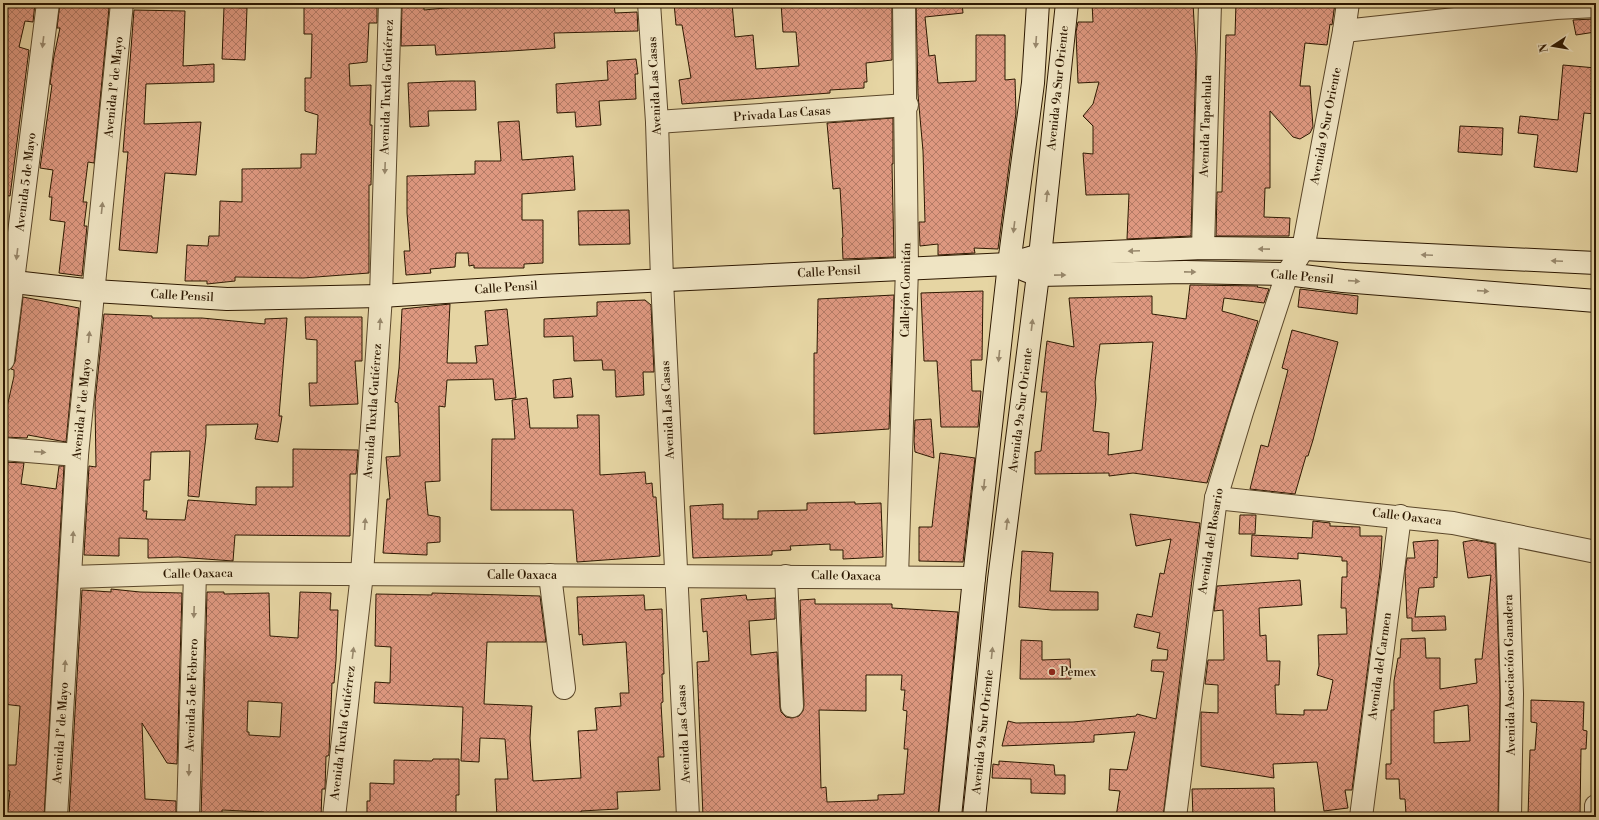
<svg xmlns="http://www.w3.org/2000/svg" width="1599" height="820" font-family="'Libre Bodoni',serif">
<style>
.building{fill:url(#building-cross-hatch);stroke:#2d1801;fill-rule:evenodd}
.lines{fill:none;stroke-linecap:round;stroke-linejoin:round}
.street-casing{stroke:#5b472a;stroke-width:24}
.secondary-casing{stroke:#2d1801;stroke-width:24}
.street{stroke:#efe4c3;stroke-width:22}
.secondary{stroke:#efe4c3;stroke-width:22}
.oneway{fill:#98886c}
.poi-dot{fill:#8f2418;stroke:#efe4c3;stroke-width:1.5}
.labels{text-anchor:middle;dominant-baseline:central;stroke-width:3.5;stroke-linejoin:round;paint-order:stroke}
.street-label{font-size:12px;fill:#2d1801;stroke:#efe4c3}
.poi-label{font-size:12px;fill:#2d1801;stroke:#efe4c3;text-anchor:start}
</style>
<defs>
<pattern id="building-cross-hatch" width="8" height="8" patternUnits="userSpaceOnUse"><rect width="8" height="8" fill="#de9880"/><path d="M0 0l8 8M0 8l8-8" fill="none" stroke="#b47b66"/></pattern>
</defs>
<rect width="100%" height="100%" fill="#e6d5a3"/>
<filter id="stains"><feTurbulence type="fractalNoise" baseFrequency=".005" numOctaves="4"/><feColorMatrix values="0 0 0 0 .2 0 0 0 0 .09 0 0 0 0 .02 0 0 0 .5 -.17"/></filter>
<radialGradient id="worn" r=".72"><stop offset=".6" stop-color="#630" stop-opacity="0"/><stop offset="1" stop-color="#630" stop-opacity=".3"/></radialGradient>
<!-- building -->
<g class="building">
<path d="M3,3H35L33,22L25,21L19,47L29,50L10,196L3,195V37L8,16L3,15Z"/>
<path d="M60,3H77L109,8L94,163L88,162L83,202H87L84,226H87L82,276L59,273L65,222L50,220L52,197H49L53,170L40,168L52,85L50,84L54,56L60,28H57Z"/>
<path d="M340,3H374V7L377,6V23H369L367,62L349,64L350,86L371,85L370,125H372L371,185H369V273L303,278L235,277V281L207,284V281H185L187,245L208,246L209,236H219L220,201L242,202V169L301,168V154H316L318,115L305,111V78H311L312,34H304V4Z"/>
<path d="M477,3H614L615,13L637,12L638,31L554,33L555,48L511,51L436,55L435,45L401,46L402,5L424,4V10L477,5Z"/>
<path d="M674,3H732L735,37L753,35L756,69L799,66L796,32H783L781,3H892V60L866,63L867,82H864V88L830,90V93L682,104L679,80L691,78L682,25H676Z"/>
<path d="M916,3H962L963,13L925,17L929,56L935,55L938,83L976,81V35H1005V80L1015,79L1016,113L998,249L974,248L975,253L938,255V244L920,246L919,222H925L923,151L918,95Z"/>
<path d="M1092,3H1193L1196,57L1191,236L1127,239L1129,194L1086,195L1083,153L1093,154V126L1083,116L1093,104L1099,82L1078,83L1076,32L1078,22H1093Z"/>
<path d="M1236,3H1335L1332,25L1330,24L1327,45L1305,43L1300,86H1310L1313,127L1310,133L1300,139L1293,137L1270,111V188H1265L1264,217L1290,218L1289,236H1216L1217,192H1222L1226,35H1235Z"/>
<path d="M224,7L247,8L245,60L222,59Z"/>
<path d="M134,10L185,11L183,66L214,64V82L146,84L144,124L201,122L196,175L165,173L157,253L119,250L128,152H123Z"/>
<path d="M1593,19L1595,32L1576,35L1573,20Z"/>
<path d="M636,59L638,74H635L636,99L599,101L601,125L576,127L575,112L557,113L556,84L608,80L607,61Z"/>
<path d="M1563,65L1596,68V114L1584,113L1577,172L1534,167L1538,135L1518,133L1520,116L1558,120Z"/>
<path d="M451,81H475L476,110L428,111L429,126L410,127L408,83Z"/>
<path d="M893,118V164H892L894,257L843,259L842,238L843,237L840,188L833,189L827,123Z"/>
<path d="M519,121L522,160L573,156L575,190L522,194V220H543V263L524,264V268H474V265L469,266L468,253H456L455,267L430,269L431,273L406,275L404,251H410L407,213V176L475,174V161H501L498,122Z"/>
<path d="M1460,126L1503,128L1502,155L1458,152Z"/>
<path d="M629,210L630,244L579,245L578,211Z"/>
<path d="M1190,285L1258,286L1257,287L1269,289L1264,303L1224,298L1222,311L1258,321L1207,483L1133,473L1109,476V473L1035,474V452L1041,451L1047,392H1041L1047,341L1074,347L1069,298L1152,296V314L1186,319ZM1153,342L1142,450L1108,455L1109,433L1093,431L1096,399L1095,382L1100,344Z"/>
<path d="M1300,289L1358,296L1357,314L1298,307Z"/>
<path d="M983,291L982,360H971L972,391H981L978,427H941L937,361H924L921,293Z"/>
<path d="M894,295L889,429L814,434V353H817L818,299Z"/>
<path d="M23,297L79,308L66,442L28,435L27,438L3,437V425L14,376V370L11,369L15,362Z"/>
<path d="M645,300L651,305L654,372H643L644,395L616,397L615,370H603L602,360L574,361L573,336L544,337V319L597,316V302Z"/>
<path d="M450,304L447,363H477L475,346L488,345L485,311L507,309L516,398L495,400L493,379L447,380L445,407L439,406L440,481L425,482L428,515L440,517V542L427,543V555L383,553L387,499H390L386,457L400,456L398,403L395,402L399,368L402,309Z"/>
<path d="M104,314L152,316V318H202L265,324V319L287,318L279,416H282L278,442L255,439L258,424L206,425V436L199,497L188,496L190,451L151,452L150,480H144L143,511H147L146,519L185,520L188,500L256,505V487H293V449L358,450L356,474H350V536L235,535L233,561L178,557L148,558V539L119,538V556L84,555L89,466L96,467L95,402Z"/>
<path d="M305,317H362V361H355L358,404L310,406L309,383H317V340L306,339Z"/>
<path d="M1292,330L1338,342L1313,440L1308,456H1306L1295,494L1250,489L1261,445L1268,447L1288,370L1282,368Z"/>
<path d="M571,378L573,397L554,398L553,380Z"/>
<path d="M527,398L530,428H578L577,415H599L600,475L645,472L646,484L652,483L653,497H656L660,556L577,562L573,510H491L492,439H515L512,400Z"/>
<path d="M931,419L934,458L915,452L914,441L915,420Z"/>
<path d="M940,453L975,458L963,562L919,561V527H932Z"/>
<path d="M3,462L24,463L21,484L56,489L59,466H64L44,817H7L10,791L3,790V765H16L20,706L3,704Z"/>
<path d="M855,502V504L881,503L883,557L843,559V550H830V544L790,546L791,550L772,551V555L693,558L690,506L723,504V519H758V511L807,510V503Z"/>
<path d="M1130,514L1200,523L1192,580L1163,817H1116L1120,791L1109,790L1110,769L1127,770L1135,732L1094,735V742L1002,746L1008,721L1016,723L1073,722L1136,716L1137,714L1156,719L1164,672L1151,671L1152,660H1167L1168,650L1157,648L1160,633L1134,627L1137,614L1152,617L1160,573L1164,574L1171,539L1136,546Z"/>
<path d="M1240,515H1256L1255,534H1239Z"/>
<path d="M1313,521L1330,523V526L1360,527V536H1382L1380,573L1352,790H1345L1348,808L1324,811L1317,762L1273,764L1274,778L1201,766V712L1218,713V685L1205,684L1208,660H1224L1223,610L1214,611L1217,586L1300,580L1302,605L1259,608L1260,636L1266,635L1267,661H1280L1279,685H1275L1276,714L1304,715V710H1327L1333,680L1317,675L1319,666L1318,635L1347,634L1346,608H1341L1342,577H1347V561H1342V557L1298,553V559L1251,556L1252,535L1312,538Z"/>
<path d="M1438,540L1437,578L1434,577V587L1419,588L1415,617L1445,616L1446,630L1412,631V618H1407L1405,571L1407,558H1415L1413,542Z"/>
<path d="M1474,540L1495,544L1500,694L1498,817H1456L1457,814L1420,816V813L1406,814L1405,799H1400L1399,779H1386V764H1391V710H1394V681L1398,658H1400L1401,639L1425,638L1426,658H1440V689L1477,683L1475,659H1482L1491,575L1468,578L1463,542ZM1468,705L1470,741L1434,743V711Z"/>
<path d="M1022,551L1053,553L1050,591L1098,592V610H1052L1019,607Z"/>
<path d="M111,589L140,592L182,593L177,764L167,763L142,723L145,799L176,801V817H69L82,590L111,592Z"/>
<path d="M207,592H224V594L269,593L270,636L298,638L300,592L331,593L330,610H338L336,660L334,683H332L329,754L328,756H326L325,789H322L321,817H264V812L222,810V817H201ZM248,701L282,703L280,737L249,735V732H247Z"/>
<path d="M432,593L540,596L546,642H487L484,704L532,706L530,738L533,781L581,778L578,731L597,730L595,708L621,706L620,693H629L626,642L583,645L582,634L579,635L577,597L644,595L645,610L662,609L664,674H662L663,702L661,703L664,757H658L660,790L617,792L618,809L581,811V817H497L495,779H508L505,739L480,738L479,762L461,761L463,707L374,703L375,682L390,683L391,647L375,646L376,594L432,595Z"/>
<path d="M746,595L747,600L775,598V619L749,621L751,655L777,652L780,707L781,712L786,717L792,718L799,716L803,711L804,705L800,600L815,599V604H892V608L958,612L938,817H703L697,662L709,661L707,631L703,632L701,599ZM866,675H902L901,690H905L903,710L907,711L904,749H908L904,794L878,795V800L827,802L826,787L821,788L819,710L866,711Z"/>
<path d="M1021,640L1042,641V660L1070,659L1071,679H1020Z"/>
<path d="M1531,700L1584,702L1583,730L1587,731L1586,749H1581L1580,817L1528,816L1530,750H1535L1537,723L1531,722Z"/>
<path d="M433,759H459V795H456V817H367V801H370V783L394,784V760L432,761Z"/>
<path d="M999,761L1054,765L1055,775H1065V794L1031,793V779L992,778L993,764L999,765Z"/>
<path d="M1274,788L1275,816L1193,817L1192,789Z"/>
</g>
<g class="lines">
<!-- street casing -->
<g class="street-casing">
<g id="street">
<path d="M649,3L657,122L662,280L688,817"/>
<path d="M1344,31L1556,8L1596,6"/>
<path d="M657,122L907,105"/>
<path d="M1203,248L1210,3"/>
<path d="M3,360L48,3"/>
<path d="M3,449L77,455"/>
<path d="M1216,498L1453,523L1596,552"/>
<path d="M1507,534L1512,694L1510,817"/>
<path d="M550,575L564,688"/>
<path d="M786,576L792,706"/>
<path d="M71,577L195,573L974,578"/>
<path d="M897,577L907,268L904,3"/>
<path d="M56,817L77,455L122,3"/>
<path d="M188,817L195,573"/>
<path d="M334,817L362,574L381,296L390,3"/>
<path d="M1175,817L1216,498L1242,412L1287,274L1303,249L1344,31L1348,3"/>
<path d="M1361,817L1400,516"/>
<path d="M1596,817V806"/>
</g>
</g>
<!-- secondary casing -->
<g class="secondary-casing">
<g id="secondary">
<path d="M1025,270L1038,275L1185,272L1287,274L1343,281L1596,301"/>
<path d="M3,279L14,282L94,291L227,299L381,296L541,286L1009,264L1040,255L1203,248L1303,249L1596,263"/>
<path d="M950,817L974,578L1009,264L1033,83L1038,3"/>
<path d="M974,817L999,580L1038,275L1067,3"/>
</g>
</g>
<!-- street -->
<use href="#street" class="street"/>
<!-- secondary -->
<use href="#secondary" class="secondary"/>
</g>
<!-- one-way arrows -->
<defs><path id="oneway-solid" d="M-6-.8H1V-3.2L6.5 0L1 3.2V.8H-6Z"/></defs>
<g class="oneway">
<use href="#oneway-solid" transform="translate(43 42) rotate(97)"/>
<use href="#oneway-solid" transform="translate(1036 42) rotate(94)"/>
<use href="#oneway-solid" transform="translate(385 168) rotate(92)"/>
<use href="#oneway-solid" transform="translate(1047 196) rotate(-84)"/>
<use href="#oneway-solid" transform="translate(102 208) rotate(-84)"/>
<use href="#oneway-solid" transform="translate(1014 227) rotate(97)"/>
<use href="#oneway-solid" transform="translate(1264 249) rotate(-179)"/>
<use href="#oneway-solid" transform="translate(1134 251) rotate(178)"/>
<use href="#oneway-solid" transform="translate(17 254) rotate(97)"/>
<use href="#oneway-solid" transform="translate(1427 255) rotate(-178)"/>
<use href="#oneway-solid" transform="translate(1557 261) rotate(-177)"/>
<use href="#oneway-solid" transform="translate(1190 272) rotate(1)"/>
<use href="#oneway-solid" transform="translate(1060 275) rotate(-1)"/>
<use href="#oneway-solid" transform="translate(1354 281) rotate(4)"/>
<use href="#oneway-solid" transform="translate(1483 291) rotate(4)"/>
<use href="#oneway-solid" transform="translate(380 324) rotate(-86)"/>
<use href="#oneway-solid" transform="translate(1032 325) rotate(-83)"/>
<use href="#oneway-solid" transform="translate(89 337) rotate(-84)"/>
<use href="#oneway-solid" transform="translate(999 356) rotate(96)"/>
<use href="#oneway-solid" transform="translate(40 452) rotate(4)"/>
<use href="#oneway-solid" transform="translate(984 485) rotate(96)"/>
<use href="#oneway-solid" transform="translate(365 524) rotate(-86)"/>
<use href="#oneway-solid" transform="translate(1007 524) rotate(-83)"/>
<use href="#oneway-solid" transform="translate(73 537) rotate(-87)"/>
<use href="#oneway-solid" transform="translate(194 612) rotate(92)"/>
<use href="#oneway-solid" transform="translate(353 653) rotate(-83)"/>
<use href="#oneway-solid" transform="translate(992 653) rotate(-84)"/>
<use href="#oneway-solid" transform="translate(65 666) rotate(-86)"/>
<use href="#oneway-solid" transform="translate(189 770) rotate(92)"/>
</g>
<!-- markers -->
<circle class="poi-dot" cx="1052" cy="672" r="4"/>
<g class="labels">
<!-- street labels -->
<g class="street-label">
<text transform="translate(655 86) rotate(-93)">Avenida Las Casas</text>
<text transform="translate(114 87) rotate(-84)">Avenida 1º de Mayo</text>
<text transform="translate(387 87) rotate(-88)">Avenida Tuxtla Gutiérrez</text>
<text transform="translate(1058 88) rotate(-84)">Avenida 9a Sur Oriente</text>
<text transform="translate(782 114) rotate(-4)">Privada Las Casas</text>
<text transform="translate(1206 126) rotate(-88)">Avenida Tapachula</text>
<text transform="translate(1326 126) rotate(-79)">Avenida 9 Sur Oriente</text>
<text transform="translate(26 182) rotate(-83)">Avenida 5 de Mayo</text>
<text transform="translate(829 272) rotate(-3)">Calle Pensil</text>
<text transform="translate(1302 277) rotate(5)">Calle Pensil</text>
<text transform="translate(506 288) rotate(-4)">Calle Pensil</text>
<text transform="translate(906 290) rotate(-89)">Callejón Comitán</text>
<text transform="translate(182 296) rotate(3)">Calle Pensil</text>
<text transform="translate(82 409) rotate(-84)">Avenida 1º de Mayo</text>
<text transform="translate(668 410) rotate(-93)">Avenida Las Casas</text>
<text transform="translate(1021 410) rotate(-83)">Avenida 9a Sur Oriente</text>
<text transform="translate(373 411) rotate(-86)">Avenida Tuxtla Gutiérrez</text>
<text transform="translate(1407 517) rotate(7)">Calle Oaxaca</text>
<text transform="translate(1211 541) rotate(-81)">Avenida del Rosario</text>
<text transform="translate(198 574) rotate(-1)">Calle Oaxaca</text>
<text x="522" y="575">Calle Oaxaca</text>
<text transform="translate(846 576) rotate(1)">Calle Oaxaca</text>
<text transform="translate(1380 666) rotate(-82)">Avenida del Carmen</text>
<text transform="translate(1510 675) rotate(-91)">Avenida Asociación Ganadera</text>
<text transform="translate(192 695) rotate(-88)">Avenida 5 de Febrero</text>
<text transform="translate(983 732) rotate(-84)">Avenida 9a Sur Oriente</text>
<text transform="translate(61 733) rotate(-86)">Avenida 1º de Mayo</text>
<text transform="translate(343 733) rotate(-83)">Avenida Tuxtla Gutiérrez</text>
<text transform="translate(684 734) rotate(-93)">Avenida Las Casas</text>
</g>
<!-- poi labels -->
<g class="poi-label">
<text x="1060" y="672">Pemex</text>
</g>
</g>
<!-- margin -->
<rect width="1599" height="820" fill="none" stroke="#e6d5a3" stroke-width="16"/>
<rect x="4" y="4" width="1591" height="812" fill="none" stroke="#2d1801" stroke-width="2"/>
<rect x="8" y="8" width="1583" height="804" fill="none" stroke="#2d1801"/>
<!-- north arrow -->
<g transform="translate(1553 46) rotate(258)" stroke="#efe4c3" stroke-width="3" paint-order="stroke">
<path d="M0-3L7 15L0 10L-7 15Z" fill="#2d1801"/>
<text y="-6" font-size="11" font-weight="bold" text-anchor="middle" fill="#2d1801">N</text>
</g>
<rect width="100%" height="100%" filter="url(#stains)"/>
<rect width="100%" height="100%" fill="url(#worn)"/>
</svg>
